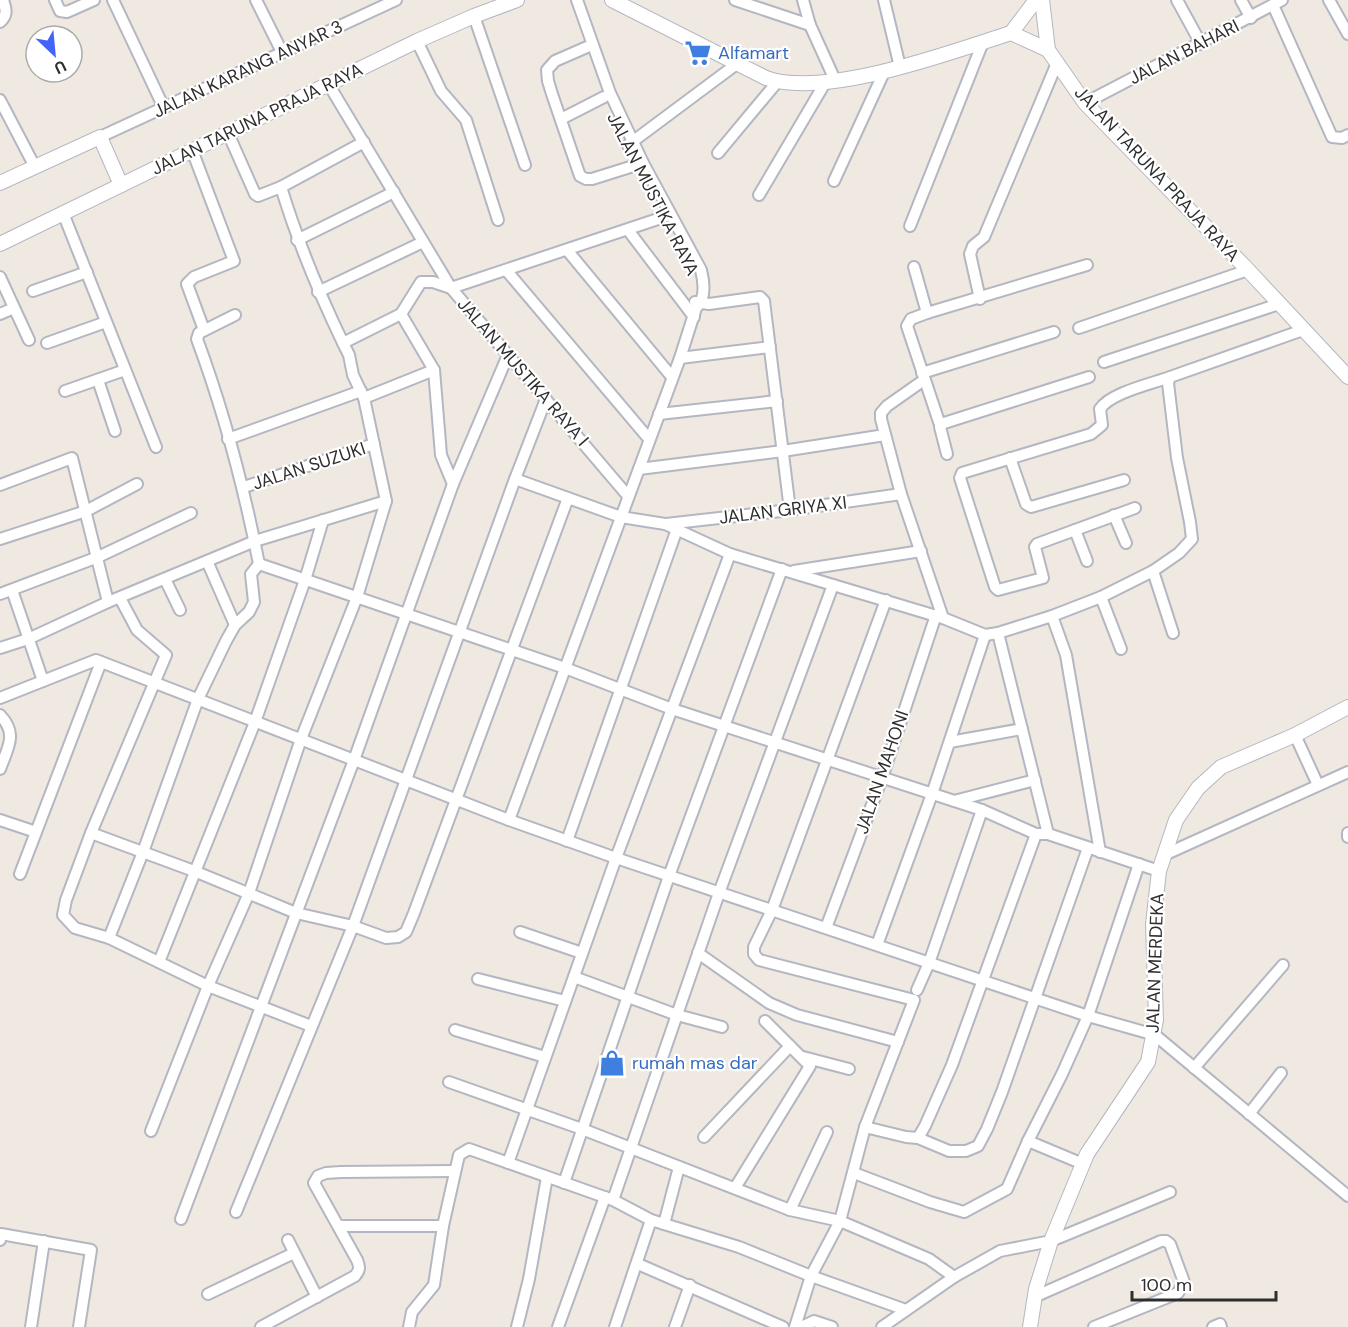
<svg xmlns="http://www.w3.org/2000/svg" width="1348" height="1327" font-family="'DM Sans',sans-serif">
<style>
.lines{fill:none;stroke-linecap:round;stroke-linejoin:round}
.minor-casing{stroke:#b4b7c1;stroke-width:14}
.tertiary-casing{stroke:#b4b7c1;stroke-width:16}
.minor{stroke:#fff;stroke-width:10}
.tertiary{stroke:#fff;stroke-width:14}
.labels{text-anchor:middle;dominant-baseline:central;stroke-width:4.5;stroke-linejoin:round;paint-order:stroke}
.street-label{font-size:18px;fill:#2e2e2e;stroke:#fff}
.shop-label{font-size:18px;fill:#366cbe;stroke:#fff;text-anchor:start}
</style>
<rect width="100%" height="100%" fill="#efe9e1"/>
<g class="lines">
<!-- minor casing -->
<g class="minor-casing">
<g id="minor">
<path d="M55,0L60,11L67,12L94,0"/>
<path d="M113,0L164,108"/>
<path d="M256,0L282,52"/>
<path d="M735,0L810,25"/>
<path d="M803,0L810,25L835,80"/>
<path d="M884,0L900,67"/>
<path d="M1177,0L1201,44"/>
<path d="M1241,0L1251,18"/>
<path d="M1329,0L1348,34"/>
<path d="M1273,5L1332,137L1342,138L1348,135"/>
<path d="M474,16L525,165"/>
<path d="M0,22C8,15 6,9 3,0"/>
<path d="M417,41L441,91L466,120L498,220"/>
<path d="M587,47L555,61L547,70L548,81L552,94L580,176L586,179H592L643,163"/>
<path d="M329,85L451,288"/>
<path d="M0,100L35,167"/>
<path d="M1085,103L1282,0"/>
<path d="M561,119L604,97"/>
<path d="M228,133L255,194L258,196L281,187C298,243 318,291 343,343"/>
<path d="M100,137L396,0"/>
<path d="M628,145L738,63"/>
<path d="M192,150L234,261L194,277L187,284L204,330"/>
<path d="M718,153L778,81"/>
<path d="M834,181L885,70"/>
<path d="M281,187L364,142"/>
<path d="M759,195L825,83"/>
<path d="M63,213L156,447"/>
<path d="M910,226L983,42"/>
<path d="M628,230L694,317"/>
<path d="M297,240L394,192"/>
<path d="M567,250L672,377"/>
<path d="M1087,265L927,313L911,319L907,326L939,422L941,424L1089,377"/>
<path d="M914,267L927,313"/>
<path d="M506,270L649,439"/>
<path d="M0,277L29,340"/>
<path d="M33,291L87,272"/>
<path d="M318,292L423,242"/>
<path d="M980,299L970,254L973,246L984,237L1057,63"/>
<path d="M695,302L709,304L760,297L764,301L790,510"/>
<path d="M0,314L14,308"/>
<path d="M401,314L434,370L441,455L453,484"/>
<path d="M235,315L199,333L197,339C224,412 244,488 259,564"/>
<path d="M1079,328L1248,270"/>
<path d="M47,343L106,322"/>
<path d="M680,358L770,347"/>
<path d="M1104,362L1279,304"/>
<path d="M922,373L1054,332"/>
<path d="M98,380L115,431"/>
<path d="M924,380L887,406L881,413V419L901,494L943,618"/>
<path d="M65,391L125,370"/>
<path d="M364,398L434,370"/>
<path d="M546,399L515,479L621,517L665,524L730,554L943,618L985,635L998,633L1052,616L1101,597L1153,571L1173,633"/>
<path d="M659,414L777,401"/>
<path d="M941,424L940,427L947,454"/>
<path d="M228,439L361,391"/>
<path d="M1010,458L1026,504L1031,507L1124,480"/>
<path d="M639,469L783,451L885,435"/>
<path d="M0,485L72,458L108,602"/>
<path d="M244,487L374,444"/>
<path d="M628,496L451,288L670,215"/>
<path d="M1135,508L1037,544L1035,547L1043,578L998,590L995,587L960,478L962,473L1091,434L1102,425L1100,409C1110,393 1151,384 1170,377"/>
<path d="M1114,515L1126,543"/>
<path d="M666,524L790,510L901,494"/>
<path d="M1075,530L1087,561"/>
<path d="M0,539L86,511L137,484"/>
<path d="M207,561L235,625"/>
<path d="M259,564L565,668L672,709L982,810L1036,834H1048L1159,871"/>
<path d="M794,571L921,551"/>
<path d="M1153,571L1179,553L1192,539L1190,522L1177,458L1168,383L1170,377L1303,330"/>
<path d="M165,579L180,610"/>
<path d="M12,590L43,681"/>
<path d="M0,594L98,557L191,513"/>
<path d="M1101,597L1121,649"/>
<path d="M120,598L137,630L166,655L91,833L66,900L63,915L75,928L109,938L208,986L311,1026"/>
<path d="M1052,616L1066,655L1100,852"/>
<path d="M998,633L1048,834"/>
<path d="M0,648L28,639L108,602L255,541L386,501"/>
<path d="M0,698L96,660L509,820L616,858L1088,1016L1155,1035L1348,1196"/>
<path d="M0,715C18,734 8,747 0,769"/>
<path d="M1295,735L1318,785"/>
<path d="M950,742L1022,729"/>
<path d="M954,801L1035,780"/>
<path d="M0,820L36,832"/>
<path d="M509,820L680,358L696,308C706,299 704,282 701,270L643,163L610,93L577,0"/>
<path d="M91,833L194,871L296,913L353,926L386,938L398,937L406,932L414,913L568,498"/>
<path d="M1348,833V837"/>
<path d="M567,841L677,529"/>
<path d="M1164,855L1348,772"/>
<path d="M20,874L101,662"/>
<path d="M826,928L882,778L936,615"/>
<path d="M520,932L582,953"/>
<path d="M109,938L143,852L198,699L226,641L235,625L249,612L254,602L251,574L259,564"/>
<path d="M877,945L932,794L985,635"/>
<path d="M698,953L769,1003L797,1015L898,1042"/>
<path d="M159,962L255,722L305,580L323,520"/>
<path d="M574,977L677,1015L722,1027"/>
<path d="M478,979L565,1001"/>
<path d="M917,990L929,963L982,810"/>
<path d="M455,1030L545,1057"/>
<path d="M803,1057L849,1069"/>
<path d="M1194,1068L1283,965"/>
<path d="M449,1082L582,1129L790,1210L840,1221L929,1259L954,1277"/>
<path d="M1249,1114L1281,1073"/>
<path d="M865,1127L906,1137L918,1138L925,1126L952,1065L1036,834"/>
<path d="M151,1131L208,986L249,893L301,739L357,597L386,501L364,398L353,375L349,355L343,343L401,314L421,282H433L451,288"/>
<path d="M704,1137L790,1046"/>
<path d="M918,1138L949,1151H966L978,1146L987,1129L1002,1092L1088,848"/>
<path d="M1028,1141L1083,1164"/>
<path d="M508,1163L616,858L730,554"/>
<path d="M854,1173L930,1202L964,1212L1007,1189L1028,1141L1062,1074L1088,1016L1139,864"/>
<path d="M564,1183L669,876L782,569"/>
<path d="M735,1188L810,1066L765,1021"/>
<path d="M613,1200L719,893L833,585"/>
<path d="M790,1210L827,1132"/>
<path d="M236,1212L353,926L515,479"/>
<path d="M181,1219L354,760L453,484L508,355"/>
<path d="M664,1224L679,1167"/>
<path d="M339,1226H443L459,1155L469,1149L613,1200L651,1220L739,1247L811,1276L906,1310"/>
<path d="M0,1240L1,1234L91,1250L79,1327"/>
<path d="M288,1240L317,1297"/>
<path d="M638,1264L783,1327"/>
<path d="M208,1294L294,1253"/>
<path d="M1034,1297L1161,1241H1166L1170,1244L1184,1282L1178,1293L1094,1327"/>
<path d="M31,1327L44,1241"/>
<path d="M261,1327L355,1276C360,1270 360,1267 357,1260L314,1183L318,1176L326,1173L341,1172L455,1171"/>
<path d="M409,1327L412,1312L434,1285L443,1226"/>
<path d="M517,1327L529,1279L547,1177"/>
<path d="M558,1327L605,1197"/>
<path d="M615,1327L651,1220"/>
<path d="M675,1327L690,1285"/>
<path d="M795,1327L811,1276L840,1221L865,1127L914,1000L759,960L754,954V947L772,910L886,600"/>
<path d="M801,1327L814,1321L832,1327"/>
<path d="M882,1327L954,1277L1000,1251L1051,1241L1170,1192"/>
<path d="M1213,1327L1220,1324L1221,1327"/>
</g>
</g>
<!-- tertiary casing -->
<g class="tertiary-casing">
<g id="tertiary">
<path d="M612,0L766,78C825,99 951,52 1011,33L1048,50L1085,103L1248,270L1348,377"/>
<path d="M1042,0L1048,50"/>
<path d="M1011,33L1036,0"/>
<path d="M0,183L100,137L121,185"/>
<path d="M0,244L417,41L474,16L517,0"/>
<path d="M1030,1327L1036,1289L1051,1241L1087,1154L1148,1062L1156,1020L1153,924L1159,871L1176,820L1198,788L1221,767L1295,735L1348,707"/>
</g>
</g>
<!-- minor -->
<use href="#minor" class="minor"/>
<!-- tertiary -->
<use href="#tertiary" class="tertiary"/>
</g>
<!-- icons -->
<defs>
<g id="supermarket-bare" transform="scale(2.07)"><path d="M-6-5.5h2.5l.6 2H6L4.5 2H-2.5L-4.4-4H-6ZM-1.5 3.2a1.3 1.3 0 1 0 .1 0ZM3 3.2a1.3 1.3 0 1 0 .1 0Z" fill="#3f7fe0" stroke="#fff" stroke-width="2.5" paint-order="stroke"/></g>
<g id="shop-bare" transform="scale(2.07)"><path d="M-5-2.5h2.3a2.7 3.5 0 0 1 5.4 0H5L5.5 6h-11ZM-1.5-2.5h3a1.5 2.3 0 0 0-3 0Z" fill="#3f7fe0" stroke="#fff" stroke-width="2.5" paint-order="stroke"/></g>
</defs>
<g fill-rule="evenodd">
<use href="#supermarket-bare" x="698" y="53"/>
<use href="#shop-bare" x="612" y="1063"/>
</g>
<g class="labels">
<!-- street labels -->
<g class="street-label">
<text transform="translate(1184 52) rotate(-27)">JALAN BAHARI</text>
<text transform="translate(248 69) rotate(-25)">JALAN KARANG ANYAR 3</text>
<text transform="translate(257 119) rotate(-26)">JALAN TARUNA PRAJA RAYA</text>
<text transform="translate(1157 174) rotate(47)">JALAN TARUNA PRAJA RAYA</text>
<text transform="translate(653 194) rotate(63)">JALAN MUSTIKA RAYA</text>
<text transform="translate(523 372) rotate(49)">JALAN MUSTIKA RAYA I</text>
<text transform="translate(309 466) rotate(-18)">JALAN SUZUKI</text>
<text transform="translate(783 510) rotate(-7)">JALAN GRIYA XI</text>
<text transform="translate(882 772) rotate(-71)">JALAN MAHONI</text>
<text transform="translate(1155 963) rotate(-88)">JALAN MERDEKA</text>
</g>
<!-- shop labels -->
<g class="shop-label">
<text x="718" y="53">Alfamart</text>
<text x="632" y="1063">rumah mas dar</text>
</g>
</g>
<!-- north arrow -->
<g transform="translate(54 54) rotate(154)"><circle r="28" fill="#ffffff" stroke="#ababab" stroke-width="1.5"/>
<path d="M0-4.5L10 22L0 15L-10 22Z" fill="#4264fb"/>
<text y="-9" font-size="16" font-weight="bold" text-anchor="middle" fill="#2e2e2e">U</text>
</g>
<!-- scale -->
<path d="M1132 1291v9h144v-9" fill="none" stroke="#2e2e2e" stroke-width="3"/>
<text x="1141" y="1291" font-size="18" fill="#2e2e2e" stroke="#ffffff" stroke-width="4.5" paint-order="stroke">100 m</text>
</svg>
